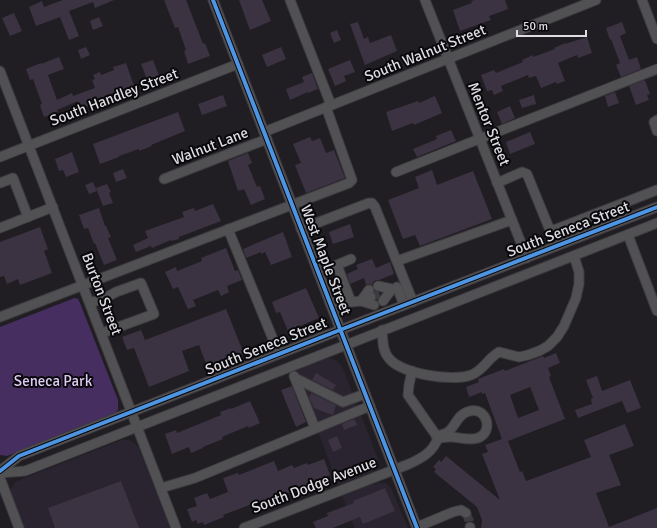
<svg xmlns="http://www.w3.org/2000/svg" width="657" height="528" font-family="Signika,sans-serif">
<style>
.built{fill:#292430}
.green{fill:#472e61}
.building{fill:#3b3242;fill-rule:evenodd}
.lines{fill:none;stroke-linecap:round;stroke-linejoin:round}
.minor-tunnel{stroke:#3d3b40;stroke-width:9;stroke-dasharray:9 4.5;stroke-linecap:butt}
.minor-casing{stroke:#3d3b3f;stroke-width:11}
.minor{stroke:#515053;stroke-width:9}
.cycleway-casing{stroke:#09080b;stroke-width:6}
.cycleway{stroke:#4d94e3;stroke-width:4}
.labels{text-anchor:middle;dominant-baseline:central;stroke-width:4;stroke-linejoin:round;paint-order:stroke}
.street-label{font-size:15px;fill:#dfdde2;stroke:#09080b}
.park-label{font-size:15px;fill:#deccf6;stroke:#09080b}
</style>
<rect width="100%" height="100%" fill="#201e23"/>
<!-- built -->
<g class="built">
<path d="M329,358L336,360L342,366L378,459L376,467L373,471L338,485L318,432L314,433L290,373L321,360Z"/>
<path d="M122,440H129L134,443L139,448L170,528H24L11,494V489L14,484L17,481Z"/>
<path d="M380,483H386L391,488L408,528H355L342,496L370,485Z"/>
</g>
<!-- green -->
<path class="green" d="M75,298L78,299L80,303L118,400V410L114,414L7,456L0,455V327L72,299Z"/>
<!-- building -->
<g class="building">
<path d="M63,0H114L95,8L93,2L69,11L79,36L69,40L60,17L36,26L29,7L42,1L44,7Z"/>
<path d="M164,0H186L203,44L205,43L210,56L188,64L184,51L186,50L178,27L175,28Z"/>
<path d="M239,0H262L271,21L250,30Z"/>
<path d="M475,0H505L508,9L489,16L491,20L460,31L453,10L472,3L471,1Z"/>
<path d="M14,13L22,31L10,36L2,18Z"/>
<path d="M99,17L103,26L93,30L90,21Z"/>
<path d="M358,22L364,39L368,37L370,43L391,35L397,51L365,65L350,24Z"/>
<path d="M622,22L626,33L620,36L629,60L637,57L641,69L621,77L616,65L620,63L611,39L610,40L606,28Z"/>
<path d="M337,30L341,40L334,43L330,33Z"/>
<path d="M587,37L592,53L578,58L577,55L558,63L565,81L557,84L556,82L541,88L536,76L529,78L528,75L501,86L503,91L494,95L492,90L487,91L481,75L494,70L496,73L523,62L522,60L533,55V57L555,49L554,48L565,43V44Z"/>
<path d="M86,47L90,55L81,59L78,50Z"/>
<path d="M281,47L286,59L267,67L262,55Z"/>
<path d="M59,57L64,69L48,75L57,100L72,93L73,96L95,88L92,80L95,79L93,75L100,72L101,75L114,70L113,67L126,63L134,86L110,94L111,97L81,109L78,101L57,110L58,112L44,117L40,105L42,104L33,79L30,80L26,69L41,63V64Z"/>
<path d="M153,60L160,78L148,82L141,64Z"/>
<path d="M350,60L355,72L344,76L346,81L335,86L328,69Z"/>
<path d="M312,73L318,89L308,93V92L290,100L286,89L304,82L302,77Z"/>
<path d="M645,80L650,94L647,95L649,100L636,105L629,86Z"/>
<path d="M615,92L619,103L608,107L605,96Z"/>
<path d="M223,95L227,106L202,115L198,104Z"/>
<path d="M534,95L536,104L522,108L519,100Z"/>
<path d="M435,96L442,113L414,125L413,123L392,131L386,112L418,101L419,103Z"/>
<path d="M510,106L515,118L502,124L497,112Z"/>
<path d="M178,112L185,131L151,145L152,146L139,151V149L119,156V157L100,164L93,144Z"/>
<path d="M451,130L456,141L417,157L413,149L437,139L436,136Z"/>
<path d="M530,132L535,144L510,154L506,142Z"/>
<path d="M310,137L312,141L320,138L326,153L334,150L345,178L306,193L295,165L301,163L293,144Z"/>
<path d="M72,152L79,172L66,177L63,170L59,171L55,159Z"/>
<path d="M248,153L252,163L248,165L257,187L260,186L265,199L251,205L244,189L238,191L228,161Z"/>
<path d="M123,169L127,178L116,182L113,173Z"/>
<path d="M432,170L437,185L473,171L492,219L420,246L415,235L403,239L388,200L419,188L415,177Z"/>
<path d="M93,182L97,191L89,194L85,185Z"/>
<path d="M107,184L111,192L109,193L113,203L103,206L96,188Z"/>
<path d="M213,204L221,221L179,237V239L171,241V240L152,248L151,246L136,252L133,245L148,238L145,231L184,217L182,212L194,208L195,211Z"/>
<path d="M99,208L105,226H106L111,237L108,238L117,260L104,265L95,243L94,244L88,228L84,229L79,215Z"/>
<path d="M350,224L354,237L333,244L329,232Z"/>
<path d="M40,227L48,249L44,251L52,273L20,285L18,279L7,284L4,276L0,277V242Z"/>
<path d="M283,232L292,257L271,265L265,252L261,254V252L246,258L243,249Z"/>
<path d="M226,248L235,271L238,270L242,280L227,286L229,292L221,296L218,290L193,300L196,306L188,309L178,287L173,289L165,272L176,267L177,271L202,261L201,258Z"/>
<path d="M372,259L376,268L390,262L394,274L379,280H376L373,282L372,285L369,284L366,285L364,278L350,284L347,274L358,269L356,265Z"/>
<path d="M306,288L319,318L288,331L280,312L276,313L272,302Z"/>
<path d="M226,309L244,354L230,359L229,357L207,366L199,345L182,351L189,371L149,387L134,348L127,350L122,337L141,330L145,340Z"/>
<path d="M556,353L560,363L548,368L551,376L549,377L565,419L508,441L520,472L522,471L526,481L591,457L584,440L625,424L634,446L609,455L621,485L596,493L609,527L657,508V528H481L482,520L477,507L434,472L436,469L433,467L439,460L441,462L446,456L500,500L482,454L488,452L485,445L502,439L485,393L482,394V392L469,397L466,387L479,382L478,379L504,369L505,371L543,356L544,358ZM530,387L539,410L518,418L510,395Z"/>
<path d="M316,373L336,385L333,390L312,380Z"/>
<path d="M597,376L602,391L630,380L641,408L627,413L622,401L578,418L575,410L592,404L591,399L593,398L586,380Z"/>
<path d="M292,386L306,422L296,427L281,390Z"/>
<path d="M311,393L336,405L333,415H332L314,408L309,398Z"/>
<path d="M250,401L260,423L249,428L248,426L222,437L223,439L203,447V448L191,453L189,447L172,454L165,434L176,430L177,433L221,415L220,412L231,408V409Z"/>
<path d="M354,419L357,425L344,430L342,424Z"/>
<path d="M337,436L342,448L333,452L328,440Z"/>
<path d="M324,459L330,475L314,481V483L256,506L255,503L223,515L224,517L204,525L203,522L198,524L196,520L192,522L187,509L197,506L194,498L207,493L210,499L228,492L223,478L238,473L239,475L274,461L278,471L292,465L294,468L307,463L308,465Z"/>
<path d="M121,481L139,528H55L48,508Z"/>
<path d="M385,488L395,511L363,524L360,517L333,528H316L313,522L328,516L327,513L354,503L353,501Z"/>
</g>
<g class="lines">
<!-- minor-tunnel -->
<g class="minor-tunnel">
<path d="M371,297L381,293"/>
<path d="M466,513L469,520L470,527"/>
</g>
<!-- minor casing -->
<g class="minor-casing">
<g id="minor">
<path d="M213,0L417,528"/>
<path d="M290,0L331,105"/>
<path d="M425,0L527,258"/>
<path d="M642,0L657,39"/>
<path d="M0,71L176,528"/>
<path d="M657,120L654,122L657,131"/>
<path d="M264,132L596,0"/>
<path d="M0,157L238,64"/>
<path d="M396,172L464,145L657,69"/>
<path d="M164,179L267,139"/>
<path d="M0,183L13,178L28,217"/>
<path d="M497,183L522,172L527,174L549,228L554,230L657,190"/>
<path d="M0,228L53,207"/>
<path d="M228,229L279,354"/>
<path d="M301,229L369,203H372L375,207L413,302"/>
<path d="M628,235L657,311"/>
<path d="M397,261L512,220"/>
<path d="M337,265L351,259"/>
<path d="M318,272L337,265L351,302"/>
<path d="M378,286L392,289L383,301"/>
<path d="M397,287L404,305"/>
<path d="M369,290L361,301L374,305"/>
<path d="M90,303L105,298L116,292L141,283L154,314L102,333"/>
<path d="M330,303L346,300L351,302L361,301L371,297"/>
<path d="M0,317L349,183L352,180L326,107"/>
<path d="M382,330C383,339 382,350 388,357C399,374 453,382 471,375C483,371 488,358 499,352L519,357L528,355L539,351L548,346L557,337L564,326L576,298L579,284V272L574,256"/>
<path d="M294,376L315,428"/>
<path d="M295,378L343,402L365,394"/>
<path d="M436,436C440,435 445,434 448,432C456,426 457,414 470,411C487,407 494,432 478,438C468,441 460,437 450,437C446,437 442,438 438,438"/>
<path d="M0,471L19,456L340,330L657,207"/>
<path d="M0,473L25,471L657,223"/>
<path d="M0,478L19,528"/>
<path d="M161,488L195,478L370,406"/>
<path d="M417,527L453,512L461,510L466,513"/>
<path d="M244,528L409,464C422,458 433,452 438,438L408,395L409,385L412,371"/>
<path d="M470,528V527"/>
</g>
</g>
<!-- minor -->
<use href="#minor" class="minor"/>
<!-- cycleway casing -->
<g class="cycleway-casing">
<g id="cycleway">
<path d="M213,0L417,528"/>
<path d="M0,471L19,456L340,330L657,207"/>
</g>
</g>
<!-- cycleway -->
<use href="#cycleway" class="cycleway"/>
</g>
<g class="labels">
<!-- street labels -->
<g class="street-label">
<text transform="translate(425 53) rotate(-22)">South Walnut Street</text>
<text transform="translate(114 97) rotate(-21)">South Handley Street</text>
<text transform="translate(489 124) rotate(68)">Mentor Street</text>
<text transform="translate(210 146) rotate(-21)">Walnut Lane</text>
<text transform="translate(568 229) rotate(-21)">South Seneca Street</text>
<text transform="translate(326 260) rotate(69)">West Maple Street</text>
<text transform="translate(102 294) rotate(69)">Burton Street</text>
<text transform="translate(266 346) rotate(-22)">South Seneca Street</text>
<text transform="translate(314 485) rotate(-21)">South Dodge Avenue</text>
</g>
<!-- park labels -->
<g class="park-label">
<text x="53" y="381">Seneca Park</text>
</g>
</g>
<!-- scale -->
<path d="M517 30v6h69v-6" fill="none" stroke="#dfdde2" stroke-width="2"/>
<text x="523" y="30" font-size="12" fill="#dfdde2" stroke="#09080b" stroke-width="3" paint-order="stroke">50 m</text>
</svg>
